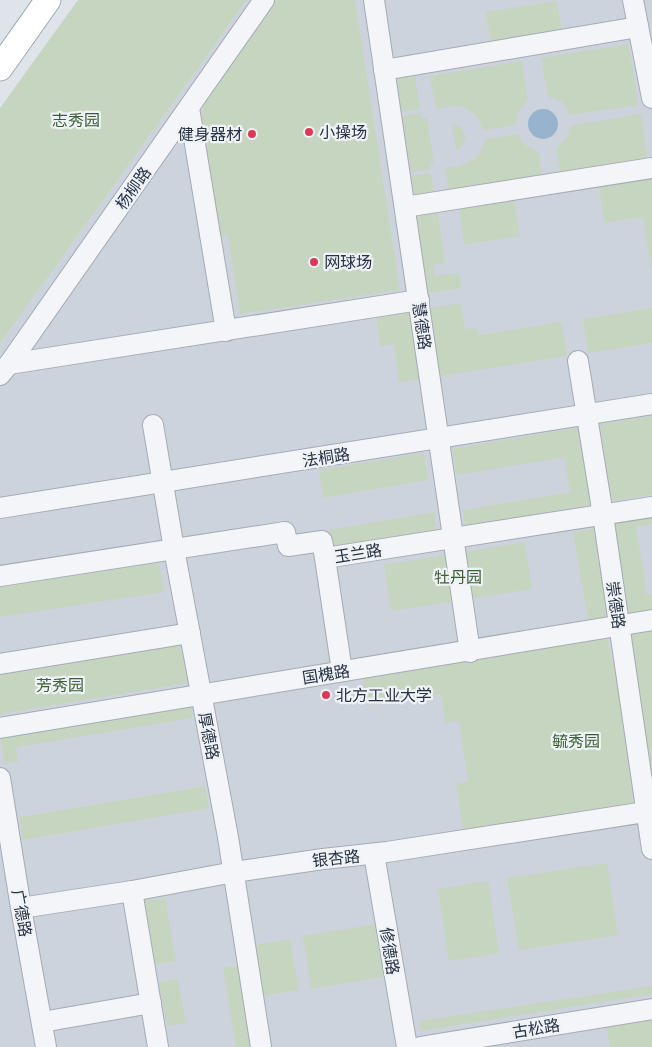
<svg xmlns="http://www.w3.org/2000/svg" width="652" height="1047" font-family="'Golos Text','Noto Sans SC',sans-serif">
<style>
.built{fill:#cdd3dc}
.green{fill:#c6d5c0}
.water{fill:#97b3cd}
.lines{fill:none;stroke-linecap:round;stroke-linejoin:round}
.minor-casing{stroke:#a4abb5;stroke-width:22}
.major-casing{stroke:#9ea8b7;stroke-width:27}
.minor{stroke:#f3f5f8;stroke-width:20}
.major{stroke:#fff;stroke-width:25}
.poi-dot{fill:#db3955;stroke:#eff3f7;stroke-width:2}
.labels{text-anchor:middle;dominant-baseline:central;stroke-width:4.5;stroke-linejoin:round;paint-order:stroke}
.park-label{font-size:16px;fill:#3c6033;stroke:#eff3f7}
.poi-label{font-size:16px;fill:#273243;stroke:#eff3f7;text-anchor:start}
.street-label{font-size:16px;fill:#273243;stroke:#eff3f7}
</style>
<rect width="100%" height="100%" fill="#dfe4ea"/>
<!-- built -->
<path class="built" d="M247,0H652V1047H0V344Z"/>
<!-- green -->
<g class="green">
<path d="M78,0H247L0,344V108Z"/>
<path d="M276,0H355L400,290L240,314L228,235L220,236L200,117L205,103L251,33Z"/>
<path d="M557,1L562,31L491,42L486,12Z"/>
<path d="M629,44L638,105L569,115C567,103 559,99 548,97L541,58Z"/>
<path d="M522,61L528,100L519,110L516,125L483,130C474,104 459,105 436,109L430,76Z"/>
<path d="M415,76L420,109L400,112L395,79Z"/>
<path d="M421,113L422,118H427L434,163L430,164L431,169L411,172L402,116Z"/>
<path d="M641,114L648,162L561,176L556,148L567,138L570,126Z"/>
<path d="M452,125L461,127L466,137L463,145L456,150Z"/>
<path d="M518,134L525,145L538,151L543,179L450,194L445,168C464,165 482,162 485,139Z"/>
<path d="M431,173L435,197L415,200L411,176Z"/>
<path d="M652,176V274L643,217L604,223L599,185Z"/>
<path d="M514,197L520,236L464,245L459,206Z"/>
<path d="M437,207L445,263L433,265L435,276L459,273L462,288L428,293L415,210Z"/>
<path d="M461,303L465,329L477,328L479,335L562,322L567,356L440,376L430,308Z"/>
<path d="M652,308V343L588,353L583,319Z"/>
<path d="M413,310L423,379L399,382L394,344L380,346L376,315Z"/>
<path d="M652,416V495L612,501L600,424Z"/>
<path d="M581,427L594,504L465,526L463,510L570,492L564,457L457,475L452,449Z"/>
<path d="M424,453L428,480L323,498L319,470Z"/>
<path d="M434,512L437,530L332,547L329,530Z"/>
<path d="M652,513V524L636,527L647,595H652V611L628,615L612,520Z"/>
<path d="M596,528L612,621L589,625L573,532Z"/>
<path d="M525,542L532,589L391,611L384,565Z"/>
<path d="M159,562L164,592L0,617V587Z"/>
<path d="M652,628V802L463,830L456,784L468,781L459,721L445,723L441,694L367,705L362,676L607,635L612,662L636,659L631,632Z"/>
<path d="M182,645L188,683L0,714V675Z"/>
<path d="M191,704L193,718L16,747L18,762L4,764L0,735Z"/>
<path d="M205,786L209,808L23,840L19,817Z"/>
<path d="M607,863L618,935L519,950L507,878Z"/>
<path d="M488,881L499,953L449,961L438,889Z"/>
<path d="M165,898L176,961L155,964L144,901Z"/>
<path d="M377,924L386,976L311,989L303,936Z"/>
<path d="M290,939L299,990L262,996L254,945Z"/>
<path d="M242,965L255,1047H236L223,968Z"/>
<path d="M178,979L186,1023L167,1026L159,982Z"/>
<path d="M652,986V994L420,1031L419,1021Z"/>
<path d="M652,1017V1047H610L606,1024Z"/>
</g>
<!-- water -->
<circle class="water" cx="543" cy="124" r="15"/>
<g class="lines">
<!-- minor casing -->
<g class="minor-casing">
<g id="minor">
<path d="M374,0L470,652"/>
<path d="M633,0L652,98"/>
<path d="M384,70L638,27"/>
<path d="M189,108L226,331"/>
<path d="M455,199L405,207L652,168"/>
<path d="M578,361L603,515L652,849"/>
<path d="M9,364L419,300"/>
<path d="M0,375L9,364L264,0"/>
<path d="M153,425L174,549L228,837L261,1047"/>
<path d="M0,508L652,404"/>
<path d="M325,558L342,671"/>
<path d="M0,576L285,532L288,546L322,541L325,558L652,507"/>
<path d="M0,664L190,633"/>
<path d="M0,728L652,620"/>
<path d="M0,778L21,908L46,1047"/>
<path d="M374,854L407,1047"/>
<path d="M132,891L158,1047"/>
<path d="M21,908L132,891L234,872L323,859L387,852L652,811"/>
<path d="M42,1022L151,1003"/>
<path d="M420,1047L652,1009"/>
</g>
</g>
<!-- major casing -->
<g class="major-casing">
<path id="major" d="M0,68L48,0"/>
</g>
<!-- minor -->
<use href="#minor" class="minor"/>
<!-- major -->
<use href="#major" class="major"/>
</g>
<!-- markers -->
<g class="poi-dot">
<circle cx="309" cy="132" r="5"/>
<circle cx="252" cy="134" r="5"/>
<circle cx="314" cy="262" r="5"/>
<circle cx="326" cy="695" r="5"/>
</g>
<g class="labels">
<!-- park labels -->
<g class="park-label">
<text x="76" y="120">志秀园</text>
<text x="458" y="577">牡丹园</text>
<text x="60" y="685">芳秀园</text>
<text x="576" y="741">毓秀园</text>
</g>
<!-- poi labels -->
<g class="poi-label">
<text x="319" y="132">小操场</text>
<text x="242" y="134" text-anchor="end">健身器材</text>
<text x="324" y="262">网球场</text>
<text x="336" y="695">北方工业大学</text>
</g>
<!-- street labels -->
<g class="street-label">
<text transform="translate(133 188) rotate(-55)">杨柳路</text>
<text transform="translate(422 326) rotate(82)">慧德路</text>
<text transform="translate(326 457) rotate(-9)">法桐路</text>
<text transform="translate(358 553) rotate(-9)">玉兰路</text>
<text transform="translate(616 605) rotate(82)">崇德路</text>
<text transform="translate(326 674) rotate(-9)">国槐路</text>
<text transform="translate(209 736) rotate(79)">厚德路</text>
<text transform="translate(336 858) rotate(-6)">银杏路</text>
<text transform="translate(22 913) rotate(80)">广德路</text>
<text transform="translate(390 951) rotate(81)">修德路</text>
<text transform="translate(536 1028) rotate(-9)">古松路</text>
</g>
</g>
</svg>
